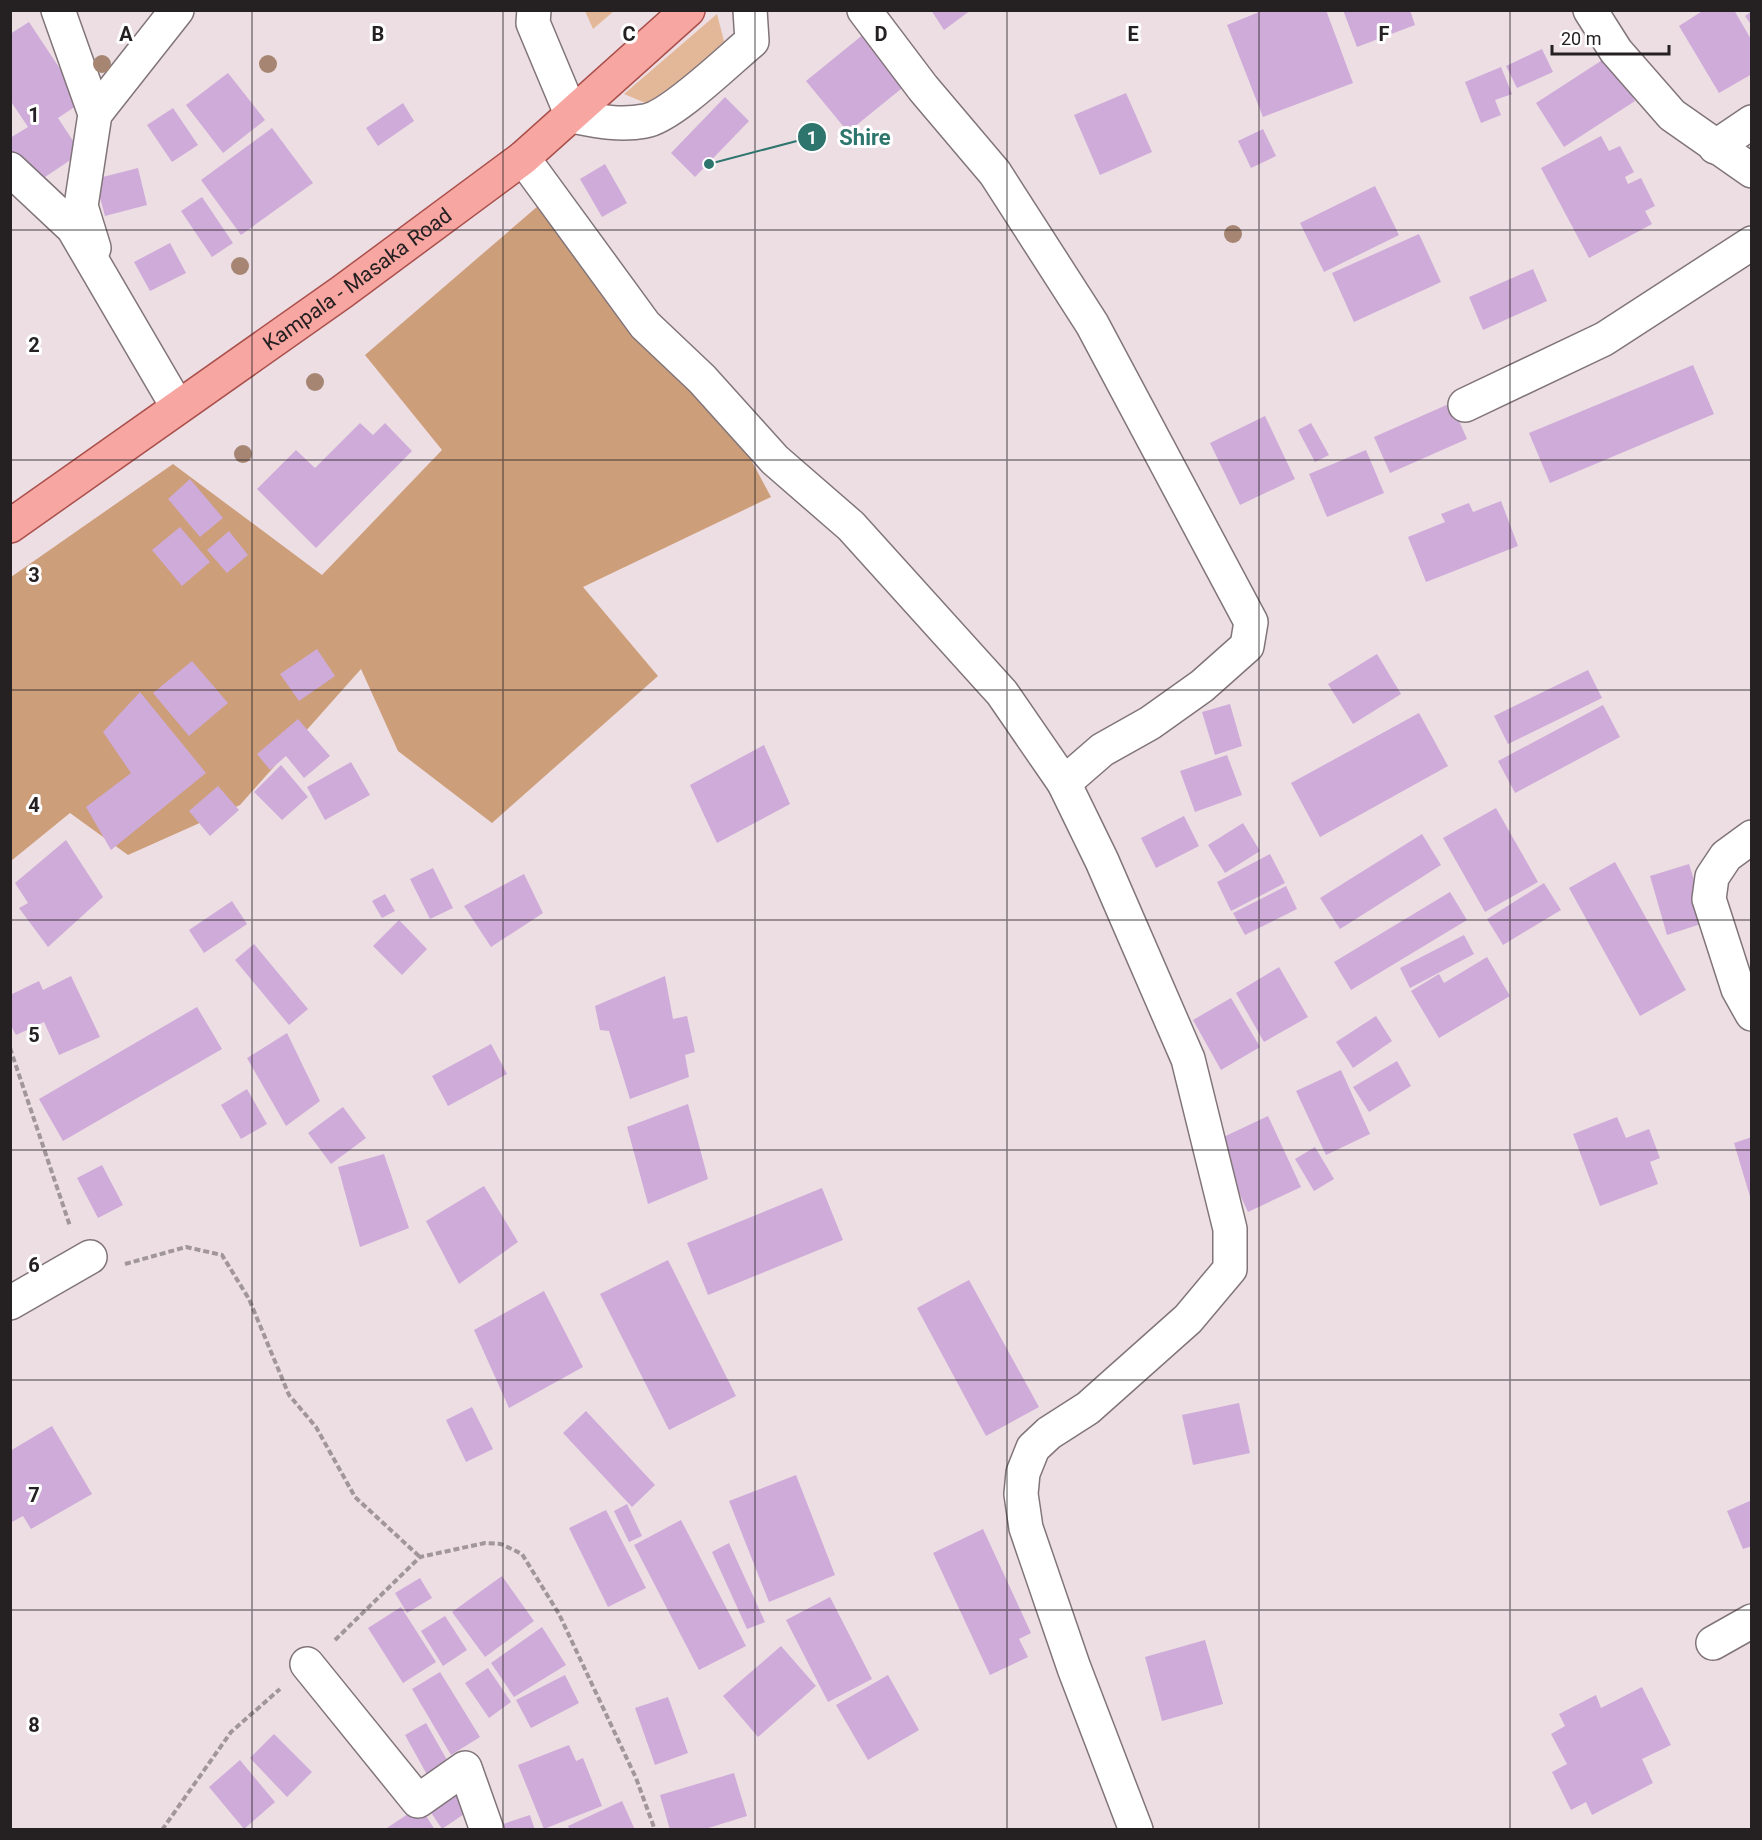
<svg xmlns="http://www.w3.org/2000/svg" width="1762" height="1840" font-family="Roboto,sans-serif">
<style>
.green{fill:#e2b899}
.forest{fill:#cd9e7a}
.building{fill:#cfabd9}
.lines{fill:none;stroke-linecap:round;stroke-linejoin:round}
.minor-casing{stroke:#81757a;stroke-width:36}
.major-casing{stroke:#aa504c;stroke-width:36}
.path{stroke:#a1969a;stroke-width:4;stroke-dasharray:6 3;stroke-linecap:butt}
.minor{stroke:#fff;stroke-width:33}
.major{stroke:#f7a6a1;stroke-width:33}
.tree{fill:#a68672}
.grid{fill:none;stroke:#252022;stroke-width:1.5;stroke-opacity:0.55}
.labels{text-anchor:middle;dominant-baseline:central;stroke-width:6;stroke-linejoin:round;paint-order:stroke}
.street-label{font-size:21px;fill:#252022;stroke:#fff}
.grid-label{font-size:20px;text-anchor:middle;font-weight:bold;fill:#252022;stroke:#fff;stroke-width:6;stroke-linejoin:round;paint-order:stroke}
.leader{fill:none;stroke:#2d756d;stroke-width:2}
.callout-dot{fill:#2d756d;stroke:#fff;stroke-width:2}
.mark-label{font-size:18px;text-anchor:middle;font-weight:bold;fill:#fff}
.callout-label{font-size:22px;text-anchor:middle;font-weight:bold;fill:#2d756d;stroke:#fff;stroke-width:6;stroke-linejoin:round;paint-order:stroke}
</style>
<rect width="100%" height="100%" fill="#eddee4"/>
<!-- green -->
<g class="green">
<path d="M585,11H614L593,29Z"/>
<path d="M717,14L726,49L655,107L624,94Z"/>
</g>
<!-- forest -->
<path class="forest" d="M545,200L708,379L771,497L583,587L658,676L492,823L398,751L361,669L240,805L128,855L70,813L11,861V577L173,464L322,575L442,450L365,355Z"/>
<!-- building -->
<g class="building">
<path d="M931,10H971L944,30Z"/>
<path d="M1264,10H1326L1353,83L1263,117L1227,25Z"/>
<path d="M1343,10H1410L1415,25L1357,47Z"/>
<path d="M1704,10H1734L1752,41V74L1719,93L1679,26Z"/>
<path d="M1752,11V26L1745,16Z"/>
<path d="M29,22L82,102L58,118L81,153L33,185L10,151V138L28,127L10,100V34Z"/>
<path d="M870,29L912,80L848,132L806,81Z"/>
<path d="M1542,49L1553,72L1517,88L1506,66Z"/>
<path d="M1607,57L1635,101L1564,147L1536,103Z"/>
<path d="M1501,67L1512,94L1495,100L1501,115L1481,123L1465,82Z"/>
<path d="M228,73L265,120L223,153L186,105Z"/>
<path d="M1126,93L1152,152L1100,175L1074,115Z"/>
<path d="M725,97L749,121L695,177L671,153Z"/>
<path d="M403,103L414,121L378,146L366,128Z"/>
<path d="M173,108L198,145L172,162L147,125Z"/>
<path d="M272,128L313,183L241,235L201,180Z"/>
<path d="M1263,129L1276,156L1251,168L1238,141Z"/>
<path d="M1601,136L1609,151L1620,146L1634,172L1625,177L1628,184L1641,178L1655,206L1645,211L1652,224L1589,258L1541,168Z"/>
<path d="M605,164L627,203L602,217L580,179Z"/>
<path d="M138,168L147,205L105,216L95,179Z"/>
<path d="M1375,186L1399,235L1324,272L1300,223Z"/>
<path d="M202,197L233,243L212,257L181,211Z"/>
<path d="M1419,234L1441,282L1354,322L1332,273Z"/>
<path d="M170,243L186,273L150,291L134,262Z"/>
<path d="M1533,269L1547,301L1483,330L1469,297Z"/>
<path d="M1693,365L1714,414L1550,483L1529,433Z"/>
<path d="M1451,403L1467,439L1390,473L1374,437Z"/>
<path d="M1265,416L1295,479L1240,505L1210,443Z"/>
<path d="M360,423L373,435L385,423L412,451L316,548L257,489L296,450L315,468Z"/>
<path d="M1311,423L1329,455L1315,462L1298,430Z"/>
<path d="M1366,450L1384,493L1327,517L1309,474Z"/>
<path d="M190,479L223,518L200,537L168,499Z"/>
<path d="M1501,501L1518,546L1426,582L1408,537L1445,522L1441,514L1469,503L1473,512Z"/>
<path d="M180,527L210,562L182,586L152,550Z"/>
<path d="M229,531L248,555L227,573L207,550Z"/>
<path d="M317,649L335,676L299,701L280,674Z"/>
<path d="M1377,654L1401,694L1353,724L1328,684Z"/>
<path d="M192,661L228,703L189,736L153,693Z"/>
<path d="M1588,670L1602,698L1508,744L1494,716Z"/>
<path d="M140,692L206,773L111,850L86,807L131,773L103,732Z"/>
<path d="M1230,704L1242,746L1215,755L1202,712Z"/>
<path d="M1603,705L1620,737L1515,793L1498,761Z"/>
<path d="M1419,713L1448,766L1320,837L1291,783Z"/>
<path d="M298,719L330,756L304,778L286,756L270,770L257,754Z"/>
<path d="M764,745L790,804L717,843L690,785Z"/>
<path d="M1227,755L1242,795L1195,812L1180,771Z"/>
<path d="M351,762L370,795L325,820L307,787Z"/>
<path d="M281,765L308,797L282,820L254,792Z"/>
<path d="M218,786L239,810L210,836L189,811Z"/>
<path d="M1496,808L1538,882L1485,912L1443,838Z"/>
<path d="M1184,816L1199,846L1156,868L1141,838Z"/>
<path d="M1243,823L1260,851L1225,873L1208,845Z"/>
<path d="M1422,834L1441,865L1340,929L1320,898Z"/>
<path d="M66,840L103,897L48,947L19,908L28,903L15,883Z"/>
<path d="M1270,854L1285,883L1231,911L1217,882Z"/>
<path d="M1615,862L1686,990L1640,1016L1569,888Z"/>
<path d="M1689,864L1707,922L1667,935L1650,876Z"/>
<path d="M433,868L453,908L430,919L410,879Z"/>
<path d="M524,874L543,913L491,947L464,906Z"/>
<path d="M1544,883L1561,910L1503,945L1487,919Z"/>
<path d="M1286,886L1297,909L1245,935L1233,913Z"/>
<path d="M1450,892L1467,920L1351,990L1334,962Z"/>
<path d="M385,894L395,911L382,918L372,901Z"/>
<path d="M232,901L247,924L204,953L189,930Z"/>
<path d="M399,920L427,949L402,975L373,946Z"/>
<path d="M1464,935L1474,954L1410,988L1400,968Z"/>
<path d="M254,944L308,1009L289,1025L235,960Z"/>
<path d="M1487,957L1510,996L1439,1038L1411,991L1439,974L1444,983Z"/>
<path d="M1279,967L1308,1017L1264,1042L1236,993Z"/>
<path d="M71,976L100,1037L59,1055L44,1022L16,1035L10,1024V995L39,981L43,990Z"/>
<path d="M665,976L673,1019L687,1016L695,1052L685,1055L689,1077L630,1099L609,1031L600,1030L595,1006Z"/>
<path d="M1231,998L1260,1047L1221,1070L1193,1020Z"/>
<path d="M197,1007L222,1049L63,1141L39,1099Z"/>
<path d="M1376,1016L1392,1041L1353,1068L1336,1042Z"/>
<path d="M287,1033L320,1101L286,1126L247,1058Z"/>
<path d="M491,1044L507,1074L448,1106L432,1076Z"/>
<path d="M1397,1061L1411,1086L1369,1112L1353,1087Z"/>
<path d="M1341,1070L1370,1134L1326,1155L1296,1091Z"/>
<path d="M247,1089L267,1124L241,1139L221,1105Z"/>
<path d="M688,1104L708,1179L648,1204L627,1127Z"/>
<path d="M343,1107L366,1138L331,1164L308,1133Z"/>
<path d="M1268,1116L1301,1187L1248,1212L1215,1141Z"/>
<path d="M1617,1117L1626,1138L1649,1129L1660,1158L1650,1162L1658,1184L1600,1206L1573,1134Z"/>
<path d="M1752,1137V1200H1751L1734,1143Z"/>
<path d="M1315,1147L1334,1179L1314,1191L1295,1159Z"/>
<path d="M384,1154L409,1228L360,1247L338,1167Z"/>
<path d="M102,1165L123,1205L98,1218L77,1178Z"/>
<path d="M484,1186L518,1242L459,1284L426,1221Z"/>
<path d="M822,1188L843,1240L708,1295L687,1243Z"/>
<path d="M668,1260L736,1396L669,1430L600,1294Z"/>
<path d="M969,1280L1039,1407L986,1436L917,1308Z"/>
<path d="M544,1291L583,1367L509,1408L474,1330Z"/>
<path d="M1239,1403L1250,1453L1193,1465L1182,1415Z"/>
<path d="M472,1407L493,1449L466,1462L446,1420Z"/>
<path d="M586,1411L655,1485L632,1507L563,1433Z"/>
<path d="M52,1426L92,1494L31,1529L23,1516L10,1523V1451Z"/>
<path d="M796,1475L835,1575L769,1602L729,1501Z"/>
<path d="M1752,1500V1546L1743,1549L1727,1511Z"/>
<path d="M627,1504L642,1536L629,1542L614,1511Z"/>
<path d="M606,1510L646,1588L608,1607L569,1528Z"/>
<path d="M681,1520L746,1646L699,1670L634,1545Z"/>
<path d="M983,1529L1031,1633L1019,1639L1028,1657L990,1675L933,1553Z"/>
<path d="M729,1543L765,1622L747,1629L712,1552Z"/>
<path d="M502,1576L534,1621L485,1657L452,1612Z"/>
<path d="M420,1578L432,1598L407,1613L395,1593Z"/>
<path d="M830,1597L872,1679L828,1702L786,1620Z"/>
<path d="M401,1607L436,1662L403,1683L368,1628Z"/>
<path d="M445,1616L467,1650L443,1666L421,1631Z"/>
<path d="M542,1627L566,1665L514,1697L491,1663Z"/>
<path d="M1205,1640L1223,1704L1162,1721L1145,1657Z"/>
<path d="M781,1646L816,1686L758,1737L723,1696Z"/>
<path d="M488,1668L511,1702L489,1718L465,1683Z"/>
<path d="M440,1672L480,1737L451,1755L412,1689Z"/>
<path d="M565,1675L579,1703L531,1728L516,1700Z"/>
<path d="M888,1675L919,1730L868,1760L836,1705Z"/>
<path d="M1642,1687L1671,1745L1642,1759L1653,1783L1592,1815L1586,1802L1571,1810L1552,1772L1567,1764L1551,1734L1565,1726L1559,1714L1596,1695L1601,1708Z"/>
<path d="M668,1697L688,1753L655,1765L635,1708Z"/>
<path d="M426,1723L451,1767L430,1780L405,1735Z"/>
<path d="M274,1734L312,1772L287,1797L250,1758Z"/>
<path d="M569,1745L576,1761L583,1758L602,1806L544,1829L518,1765Z"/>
<path d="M240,1760L275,1802L244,1829L209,1787Z"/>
<path d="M734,1773L747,1816L702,1830H670L660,1795Z"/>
<path d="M451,1788L467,1812L442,1829L426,1805Z"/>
<path d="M622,1801L635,1830H570L568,1826Z"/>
<path d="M420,1806L435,1830H384Z"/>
<path d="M530,1815L535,1830H499L497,1826Z"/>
</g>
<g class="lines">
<!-- minor casing -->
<g class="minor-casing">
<g id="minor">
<path d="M58,10L95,114L81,206L94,248"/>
<path d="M534,10L533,23L572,116C597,121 620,126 645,121C671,117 729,60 752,41L750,10"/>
<path d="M864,10L923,88L995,173L1092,324L1251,622L1247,646L1202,686L1150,723L1102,750L1064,783"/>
<path d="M1590,10L1616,51L1672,115L1752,171"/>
<path d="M95,114L177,10"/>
<path d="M1715,147L1752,122"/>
<path d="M523,158L645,325L702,379L775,460L851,526L1002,693L1064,783L1102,861L1188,1059L1230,1229V1269L1188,1319L1088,1408L1049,1433L1033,1448L1023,1473L1021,1494L1026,1528L1074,1668L1136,1830"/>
<path d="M10,169L73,228L177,406"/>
<path d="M1465,405L1604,339L1752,243"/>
<path d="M1752,837L1726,856L1712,877L1709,899L1738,989L1752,1014"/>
<path d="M10,1303L90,1257"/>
<path d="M1713,1643L1752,1621"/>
<path d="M307,1664L418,1801L465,1768L487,1830"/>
</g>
</g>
<!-- major casing -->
<g class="major-casing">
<g id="major">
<path id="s1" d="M10,526L342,292L523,158L688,10"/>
</g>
</g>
<!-- path -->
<g class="path">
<path d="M10,1048L70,1226"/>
<path d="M125,1264L186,1247L222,1255L249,1299L289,1395L316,1427L355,1497L420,1557"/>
<path d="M335,1640L420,1557L485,1543L501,1544L522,1554L559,1614L636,1778L655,1830"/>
<path d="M162,1830L231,1732L280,1689"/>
</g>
<!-- minor -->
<use href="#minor" class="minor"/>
<!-- major -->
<use href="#major" class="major"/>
</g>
<!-- trees -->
<g class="tree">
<circle cx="102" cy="64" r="9"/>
<circle cx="268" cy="64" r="9"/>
<circle cx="1233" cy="234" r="9"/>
<circle cx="240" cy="266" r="9"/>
<circle cx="315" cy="382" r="9"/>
<circle cx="243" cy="454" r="9"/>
</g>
<!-- grid -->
<path class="grid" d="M252,10V1830M503,10V1830M755,10V1830M1007,10V1830M1259,10V1830M1510,10V1830M10,230H1752M10,460H1752M10,690H1752M10,920H1752M10,1150H1752M10,1380H1752M10,1610H1752"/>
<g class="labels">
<!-- street labels -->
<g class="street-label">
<text stroke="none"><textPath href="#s1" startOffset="426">Kampala - Masaka Road</textPath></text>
</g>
</g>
<g class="grid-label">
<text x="126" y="41">A</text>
<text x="378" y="41">B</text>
<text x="629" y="41">C</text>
<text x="881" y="41">D</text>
<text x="1133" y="41">E</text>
<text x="1384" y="41">F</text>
<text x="34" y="122">1</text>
<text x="34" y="352">2</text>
<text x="34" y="582">3</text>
<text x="34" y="812">4</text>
<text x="34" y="1042">5</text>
<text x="34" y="1272">6</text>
<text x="34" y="1502">7</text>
<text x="34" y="1732">8</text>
</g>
<!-- callouts -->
<path class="leader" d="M709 164L812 137"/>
<g class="callout-dot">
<circle cx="709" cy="164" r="6"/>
<circle cx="812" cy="137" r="15"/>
</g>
<g class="mark-label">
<text x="812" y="144">1</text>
</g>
<g class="callout-label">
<text x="865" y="145">Shire</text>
</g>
<!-- border -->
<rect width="1762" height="1840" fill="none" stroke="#252022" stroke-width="24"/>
<!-- scale -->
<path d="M1552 45v9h117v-9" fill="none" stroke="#252022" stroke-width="3"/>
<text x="1561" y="45" font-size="18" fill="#252022" stroke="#ffffff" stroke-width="4.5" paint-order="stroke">20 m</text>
</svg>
